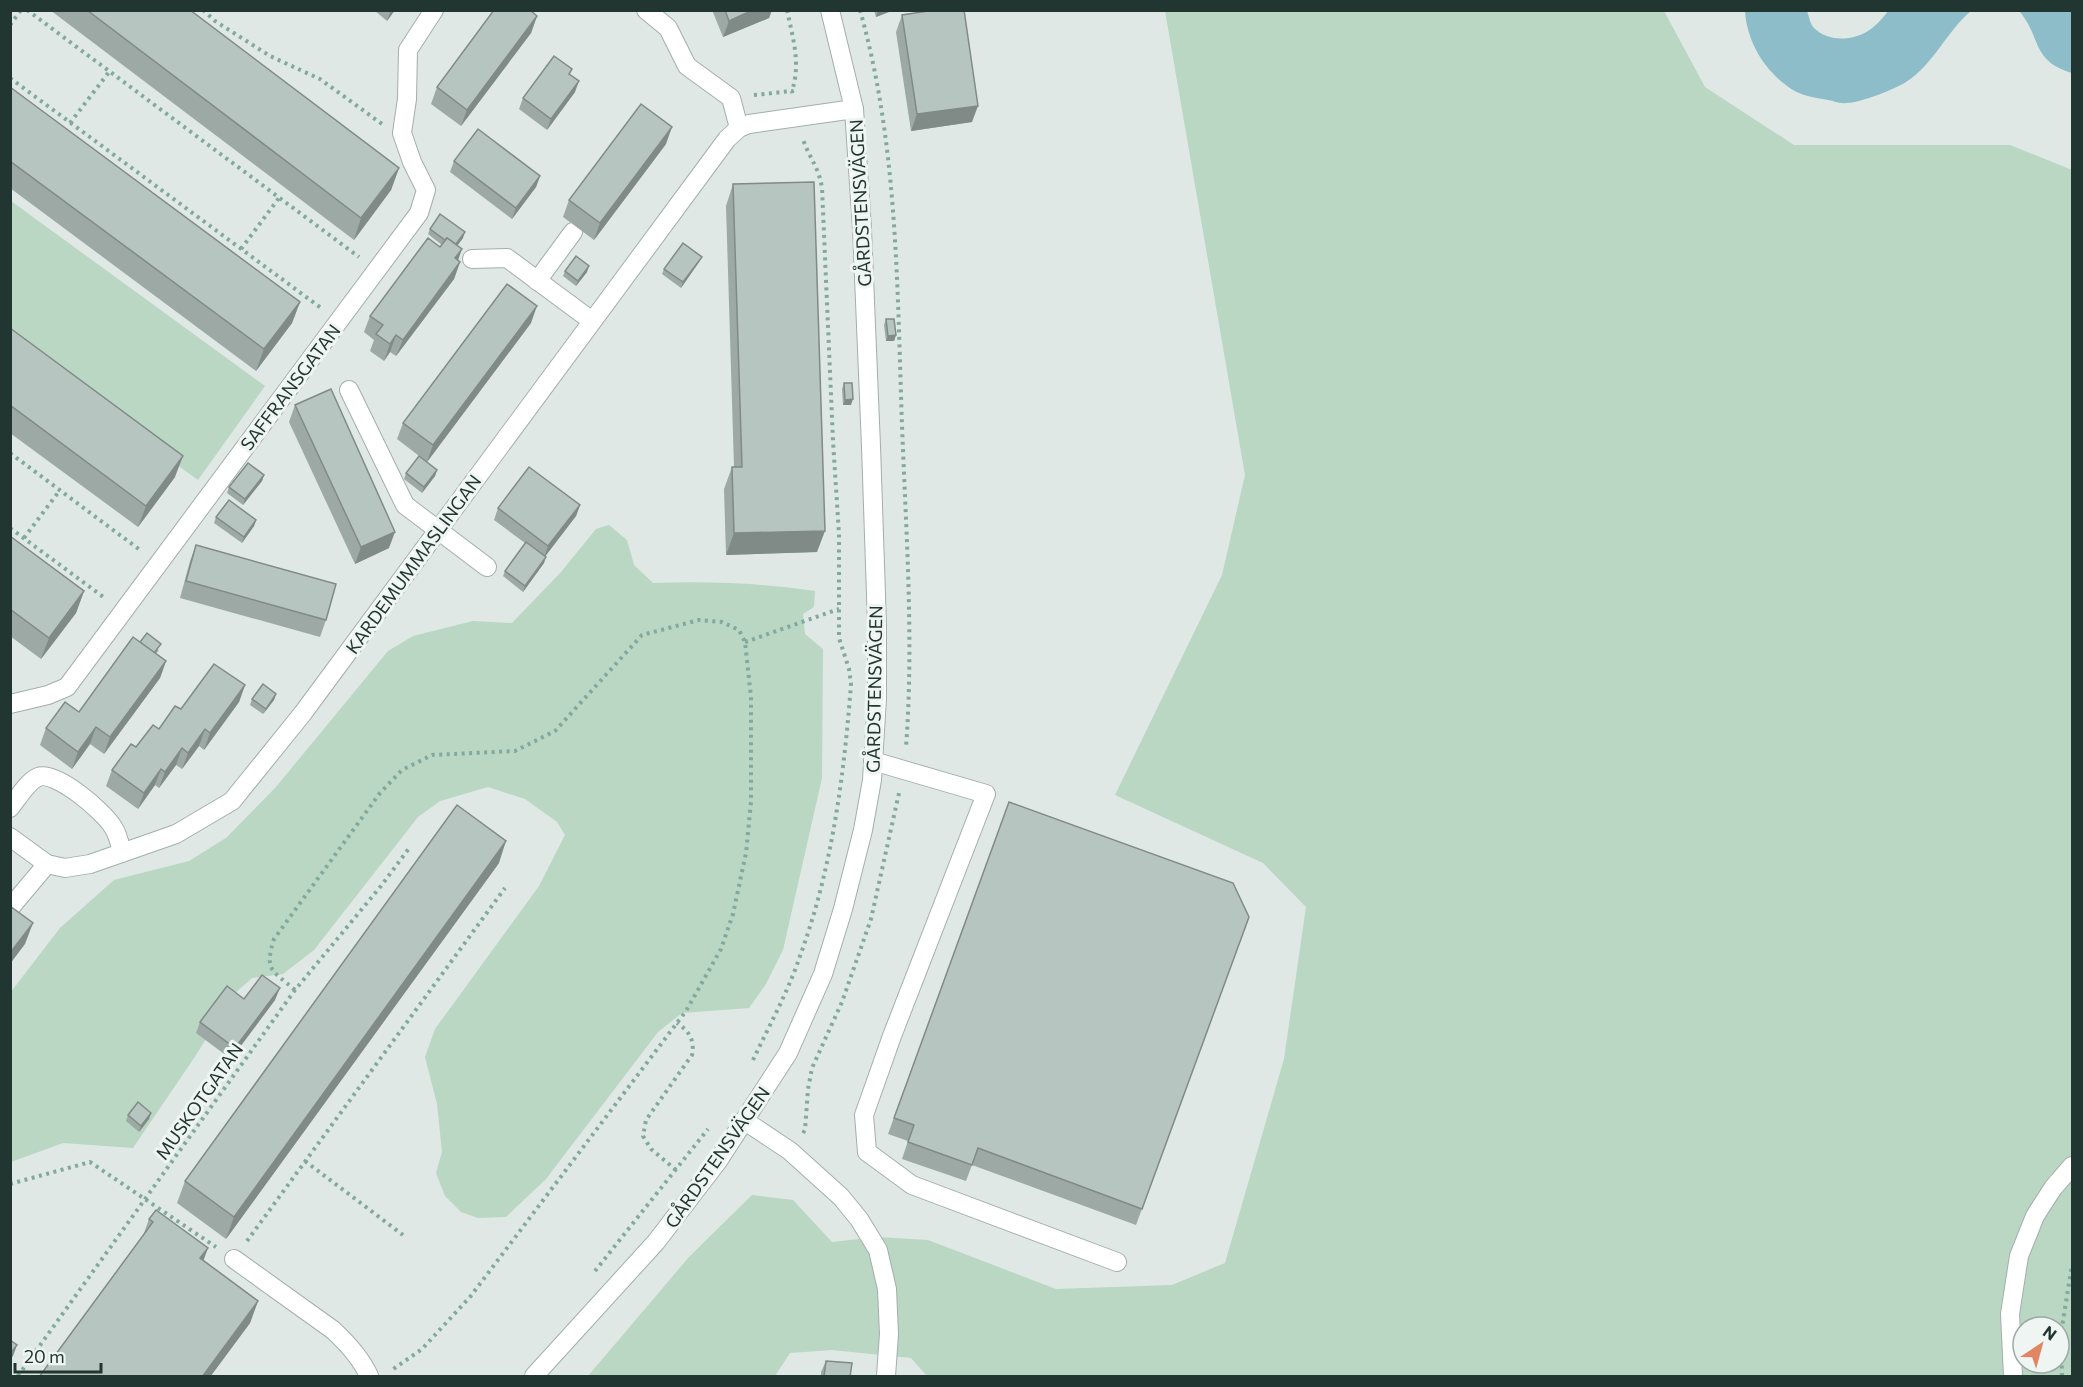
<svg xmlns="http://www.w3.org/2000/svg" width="2083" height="1387" font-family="Commissioner,sans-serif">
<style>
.green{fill:#b9d7c2;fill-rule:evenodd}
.water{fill:#8cbdc8}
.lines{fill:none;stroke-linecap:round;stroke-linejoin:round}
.minor-casing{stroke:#a3afab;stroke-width:20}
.path{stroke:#82a99e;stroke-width:4;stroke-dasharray:3 4.5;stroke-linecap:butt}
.minor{stroke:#fff;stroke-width:18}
.wall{fill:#9da9a5}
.shaded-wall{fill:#808a86}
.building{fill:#b7c5c0;stroke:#808a86;stroke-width:1.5}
.labels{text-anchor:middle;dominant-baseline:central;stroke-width:6;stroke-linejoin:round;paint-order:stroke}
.street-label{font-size:18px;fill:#223631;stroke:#eef5f2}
</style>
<rect width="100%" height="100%" fill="#dfe8e4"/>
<!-- green -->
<g class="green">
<path d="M1165,11H1664L1705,87L1794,145H2010L2072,170V1376H927L911,1358L832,1350L790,1353L775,1376H588L689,1257L752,1195L793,1200L832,1242L877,1237L928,1240L1056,1289L1172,1285L1225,1263L1284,1059L1306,907L1263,863L1115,795L1222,575L1245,475ZM2023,1327H2059V1363H2023Z"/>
<path d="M11,201L265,386L198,480L11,345Z"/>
<path d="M609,525L627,540L634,565L653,583C707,581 761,583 815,591L814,607L803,614L805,634L823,649L822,778L783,950L766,984L749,1008L682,1013L658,1032L546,1179L506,1217L478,1218L461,1212L445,1196L436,1173L442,1152L437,1104L425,1057L435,1029L539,886L565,835L557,822L525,799L488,787L440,801L418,817L314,950L283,974L252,978L234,994L196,1055L133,1148L63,1143L11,1162L10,993L60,928L114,880L189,861L226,838L276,787L388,651L413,636L473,621L512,623L561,572L596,529Z"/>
</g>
<!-- water -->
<g class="water">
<path d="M1745,11H1807C1809,16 1810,24 1814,28C1828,42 1852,41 1868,31C1876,26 1883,18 1888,11H1971C1946,32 1934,64 1906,82C1895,89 1860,103 1846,103C1840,104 1834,101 1828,100C1817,98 1802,96 1793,90C1766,73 1747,43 1745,11Z"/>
<path d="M2019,11H2072V73C2030,60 2042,37 2019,11Z"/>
</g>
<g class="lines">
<!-- minor casing -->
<g class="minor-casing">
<g id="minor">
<path d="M646,10L668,28L687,66L731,98L739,128"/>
<path d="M472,259L507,258L592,321"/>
<path d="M537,281L573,232"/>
<path d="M349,390L405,505L487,567"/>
<path d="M10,704L48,695L67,687L419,213L426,190L412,162L402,133L407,99L408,50L434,10"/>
<path d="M873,761L986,794L892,1036L864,1115L867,1152L912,1185L1117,1262"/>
<path d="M10,808C18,798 27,782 38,777C56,770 104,812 113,827C118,834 120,844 122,853"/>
<path d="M10,837L47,864L65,868L90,864L176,834L232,801L303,713L727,139L739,128L749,124L854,109"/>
<path d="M10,908L47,864"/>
<path d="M745,1121L790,1151L841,1197L859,1219L878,1250L887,1289L889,1334L886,1376"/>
<path d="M234,1259L333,1330C348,1344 361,1358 369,1376"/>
<path d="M534,1376L656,1242L718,1161L788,1053L823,974L843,909L863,830L872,780L877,698V625L871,446L862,229L854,109L830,10"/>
<path d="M2013,1376L2010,1314L2019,1256L2035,1216L2053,1188L2072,1166"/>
</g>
</g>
<!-- path -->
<g class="path">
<path d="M27,10L359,257"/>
<path d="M203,10L215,21L270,56L320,79L382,124"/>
<path d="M787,10C793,39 801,63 792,91"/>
<path d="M860,10C898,145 897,286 902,425C906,532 914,641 906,747"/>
<path d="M10,25L21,10"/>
<path d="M10,78L321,308"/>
<path d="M754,95L792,91L793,96"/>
<path d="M70,123L109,72"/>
<path d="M241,249L279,198"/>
<path d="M10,453L140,550"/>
<path d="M10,528L106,599"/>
<path d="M24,538L60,490"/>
<path d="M745,642L839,609"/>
<path d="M295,990C272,970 264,971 274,939L380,793L402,770L432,755L515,751L555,731L642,635L699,620L722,622L739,630L745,642L751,697V802L746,853L733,914L721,949L686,1011L470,1297L422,1349L392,1370"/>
<path d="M753,1060C769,1026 788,992 800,956C832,869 844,776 851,684L849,669L839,638V534L833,441L822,188C819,167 809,158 803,139"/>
<path d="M803,1133L805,1130L808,1089L812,1068L842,1002L871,919L899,793"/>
<path d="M305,1161L403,1235"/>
<path d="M676,1170L651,1149L643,1136L646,1120L692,1055C695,1040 689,1031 677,1023"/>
<path d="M10,1184L90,1162L216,1247"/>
<path d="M247,1241L505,888"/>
<path d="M595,1271L708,1129"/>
<path d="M18,1376L295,990L381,886L410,847"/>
<path d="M2062,1376L2061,1333L2072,1265"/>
</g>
<!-- minor -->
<use href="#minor" class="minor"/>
</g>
<!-- wall -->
<g class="wall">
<path d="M50,10H190L399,168L391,190L354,240Z"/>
<path d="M374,10H395L387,21Z"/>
<path d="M712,10H772L769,18L723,37Z"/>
<path d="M874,10H894L876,17Z"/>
<path d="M902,15L972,122L911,131L896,32Z"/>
<path d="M537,16L531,33L461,126L431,104L437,87Z"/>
<path d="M570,75L575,92L547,130L519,109L523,98Z"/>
<path d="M10,87L300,302L292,323L256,371L10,188Z"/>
<path d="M666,144L594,240L563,217L569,200Z"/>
<path d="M454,161L540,176L536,187L512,219L450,172Z"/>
<path d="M733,184L817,552L726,555L724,489L732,467H734L726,206Z"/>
<path d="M430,229L463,238L457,245L458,260L460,262L454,279L396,356L390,352L384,361L370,351L374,340L364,332L370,316L442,245L428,234Z"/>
<path d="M702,257L699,262L681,288L662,274L664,269Z"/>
<path d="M565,271L587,272L576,286L563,276Z"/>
<path d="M886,319L896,335L894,341H886L884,325Z"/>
<path d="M531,323L427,462L397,439L403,423Z"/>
<path d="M10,328L175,477L138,527L10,433Z"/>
<path d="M844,383L851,405H843L842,389Z"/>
<path d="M295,405L389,548L355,564L289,422Z"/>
<path d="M437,470L435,476L422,493L404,479L406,473Z"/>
<path d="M264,475L262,481L243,505L227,493L229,487Z"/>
<path d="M580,505L576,516L545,556L544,563L523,592L503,576L505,571L525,543L494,520L498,508Z"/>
<path d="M216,517L256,520L254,526L242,543L214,523Z"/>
<path d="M10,536L84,591L76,613L41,659L10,636Z"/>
<path d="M196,545L326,620L320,637L180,598L190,561Z"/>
<path d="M140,642L159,650L156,654L166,661L160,678L104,754L90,744L72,769L40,745L46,728L79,712Z"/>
<path d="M245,685L239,702L204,750L199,746L182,769L176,765L159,788L155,785L138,809L106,786L112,770L136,747L181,709Z"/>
<path d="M276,694L274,700L263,714L250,705L252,699Z"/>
<path d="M1009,802L1249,917L1136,1225L972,1165L966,1181L902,1159L908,1141L888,1134Z"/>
<path d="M499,863L226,1239L177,1203L185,1181Z"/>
<path d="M244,999L275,1000L231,1059L196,1033L200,1022Z"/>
<path d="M151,1113L149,1119L139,1132L126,1121L128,1115Z"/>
<path d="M149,1219L258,1301L250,1323L210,1377H39L143,1236Z"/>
<path d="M826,1361L850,1377H821V1372Z"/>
</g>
<!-- shaded-wall -->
<g class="shaded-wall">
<path d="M391,10H395L387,21Z"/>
<path d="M753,10H772L769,18L723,37L729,21Z"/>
<path d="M880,10H894L876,17L878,11Z"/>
<path d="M537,16L531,33L461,126L467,110Z"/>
<path d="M579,81L575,92L547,130L551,119Z"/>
<path d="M978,106L972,122L911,131L917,114Z"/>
<path d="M672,127L666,144L594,240L600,223Z"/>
<path d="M399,168L391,190L354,240L361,218Z"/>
<path d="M540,176L536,187L512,219L516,208Z"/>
<path d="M465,232L463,238L452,253L454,247Z"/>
<path d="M462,249L456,266L455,258Z"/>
<path d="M702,257L699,262L681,288L683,282Z"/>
<path d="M460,262L454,279L396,356L403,340Z"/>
<path d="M589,266L587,272L576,286L578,281Z"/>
<path d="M300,302L292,323L256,371L264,349Z"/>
<path d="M537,306L531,323L427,462L433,445Z"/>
<path d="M396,335L390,352L384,361L390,344Z"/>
<path d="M896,335L894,341H886L888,336Z"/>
<path d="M853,399L851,405H843L845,400Z"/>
<path d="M183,456L175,477L138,527L146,506Z"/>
<path d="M437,470L435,476L422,493L424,487Z"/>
<path d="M264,475L262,481L243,505L245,499Z"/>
<path d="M580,505L576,516L544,558L548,546Z"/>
<path d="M256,520L254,526L242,543L244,537Z"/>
<path d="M825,531L817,552L726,555L734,533Z"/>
<path d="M395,532L389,548L355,564L361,547Z"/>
<path d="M546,557L544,563L523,592L525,586Z"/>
<path d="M84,591L76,613L41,659L49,638Z"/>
<path d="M166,661L160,678L104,754L110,737Z"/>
<path d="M245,685L239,702L204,750L210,733Z"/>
<path d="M276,694L274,700L263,714L266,709Z"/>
<path d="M96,727L90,744L72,769L78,752Z"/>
<path d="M205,729L199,746L182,769L188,753Z"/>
<path d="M182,748L176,765L159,788L165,772Z"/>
<path d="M161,769L155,785L138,809L144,793Z"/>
<path d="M506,841L499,863L226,1239L234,1217Z"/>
<path d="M33,923L25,944L10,964V953Z"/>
<path d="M280,988L275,1000L231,1059L235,1048Z"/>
<path d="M151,1113L149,1119L139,1132L141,1126Z"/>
<path d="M208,1248L200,1270V1258Z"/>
<path d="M258,1301L250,1323L210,1377H202Z"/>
<path d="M17,1345L13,1356L10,1360V1354Z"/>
</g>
<!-- building -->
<g class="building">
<path d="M87,10H190L399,168L361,218Z"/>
<path d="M494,10H530L537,16L467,110L437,87Z"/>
<path d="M725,10H753L729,21Z"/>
<path d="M935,10H964L978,106L917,114L902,15Z"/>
<path d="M554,56L572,69L569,74L579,81L551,119L523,98Z"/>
<path d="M10,87L300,302L264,349L10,161Z"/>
<path d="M641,104L672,127L600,223L569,200Z"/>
<path d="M478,129L540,176L516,208L454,161Z"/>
<path d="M814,182L825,531L734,533L732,467H742L733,184Z"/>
<path d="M440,214L465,232L456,244L447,238L445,240L430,229Z"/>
<path d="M428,238L440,247L447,238L462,249L455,258L460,262L403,340L396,335L390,344L376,334L383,325L370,316Z"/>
<path d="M683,243L702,257L683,282L664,269Z"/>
<path d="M576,256L589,266L578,281L565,271Z"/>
<path d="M507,284L537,306L433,445L403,423Z"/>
<path d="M886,319H894L896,335L888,336Z"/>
<path d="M10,328L183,456L146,506L10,405Z"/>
<path d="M844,383H852L853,399L845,400Z"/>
<path d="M331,389L395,532L361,547L295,405Z"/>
<path d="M419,456L437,470L424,487L406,473Z"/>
<path d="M248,463L264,475L245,499L229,487Z"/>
<path d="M529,467L580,505L548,546L498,508Z"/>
<path d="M229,500L256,520L244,537L216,517Z"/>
<path d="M10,536L84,591L49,638L10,609Z"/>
<path d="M526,542L546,557L525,586L505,571Z"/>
<path d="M196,545L336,584L326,620L186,581Z"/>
<path d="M147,633L161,644L154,653L140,642Z"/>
<path d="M133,637L166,661L110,737L96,727L78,752L46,728L65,702L79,712Z"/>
<path d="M214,664L245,685L210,733L205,729L188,753L182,748L165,772L161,769L144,793L112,770L131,744L136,747L153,725L159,729L175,706L181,709Z"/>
<path d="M263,684L276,694L266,709L252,699Z"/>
<path d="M1009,802L1233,883L1249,917L1142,1209L978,1148L972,1165L908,1142L914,1125L894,1118Z"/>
<path d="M457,805L506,841L234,1217L185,1181Z"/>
<path d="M10,906L33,923L10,953Z"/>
<path d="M262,975L280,988L235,1048L200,1022L227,986L244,999Z"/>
<path d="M138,1102L151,1113L141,1126L128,1115Z"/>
<path d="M156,1210L208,1248L200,1258L258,1301L202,1377H39L153,1222L149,1219Z"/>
<path d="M10,1340L17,1345L10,1354Z"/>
<path d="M826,1361L852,1363L850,1377H824Z"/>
</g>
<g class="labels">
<!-- street labels -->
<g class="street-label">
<text transform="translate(860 203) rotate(-93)">GÅRDSTENSVÄGEN</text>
<text transform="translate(290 387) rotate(-53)">SAFFRANSGATAN</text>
<text transform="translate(413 564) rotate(-54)">KARDEMUMMASLINGAN</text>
<text transform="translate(874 689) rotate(-89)">GÅRDSTENSVÄGEN</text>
<text transform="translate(199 1101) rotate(-55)">MUSKOTGATAN</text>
<text transform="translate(717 1157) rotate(-55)">GÅRDSTENSVÄGEN</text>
</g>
</g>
<!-- border -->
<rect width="2083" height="1387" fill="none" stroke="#223631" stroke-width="24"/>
<!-- north arrow -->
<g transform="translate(2041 1345) rotate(36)"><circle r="28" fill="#eef5f2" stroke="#9ca9a5" stroke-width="1.5"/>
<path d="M0-4.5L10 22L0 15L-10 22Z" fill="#e28562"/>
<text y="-9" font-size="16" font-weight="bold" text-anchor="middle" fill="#223631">N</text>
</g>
<!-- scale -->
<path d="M15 1363v9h86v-9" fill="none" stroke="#223631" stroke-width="3"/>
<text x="24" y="1363" font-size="18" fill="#223631" stroke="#eef5f2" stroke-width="4.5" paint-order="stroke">20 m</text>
</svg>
